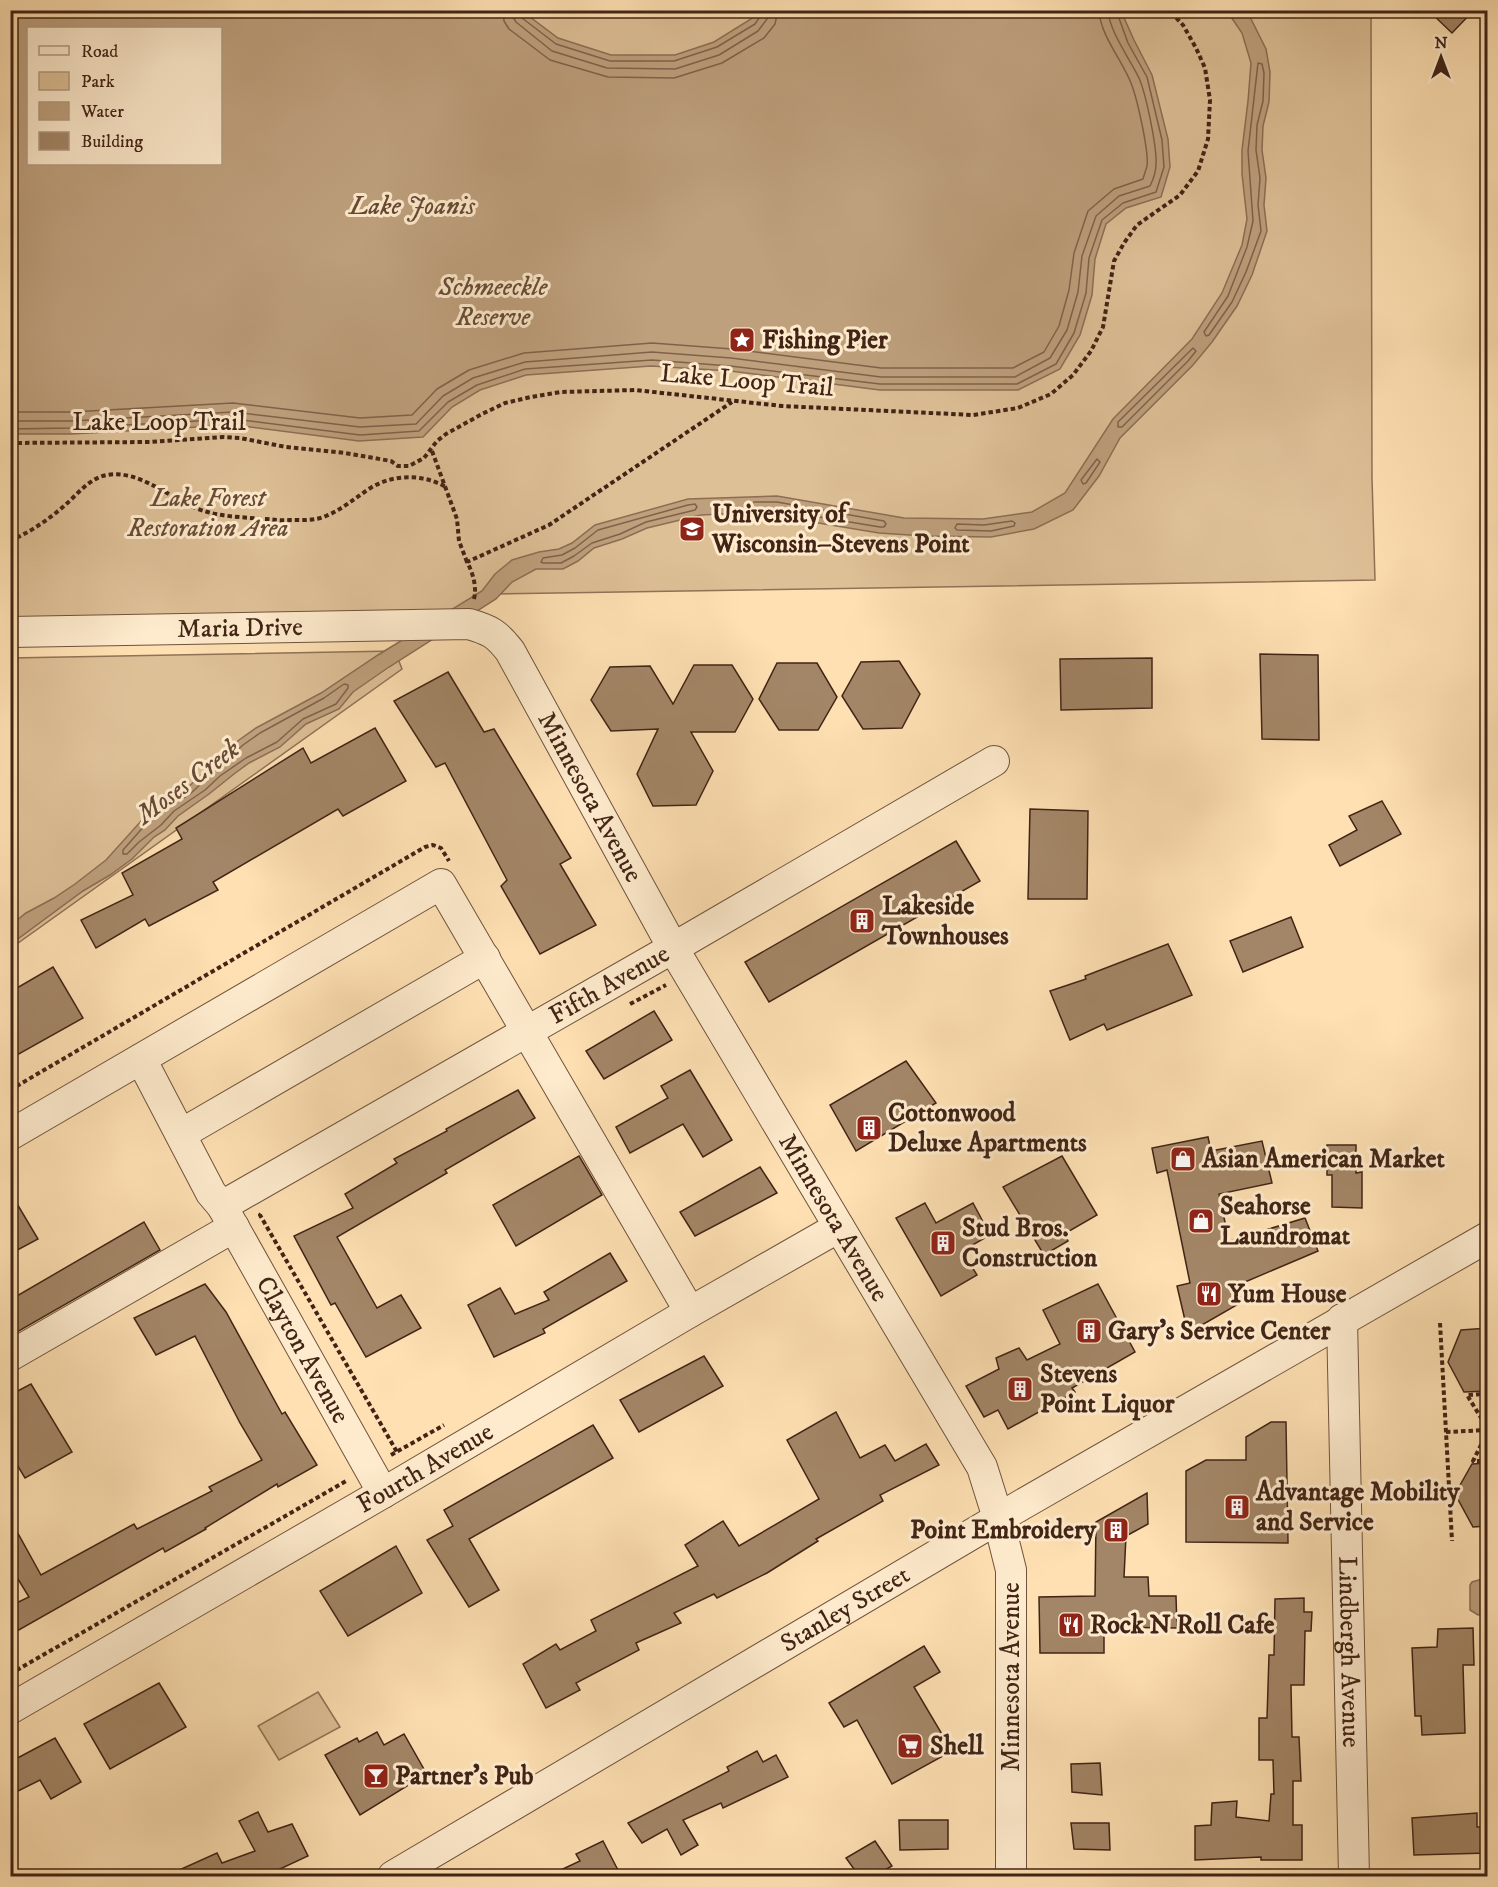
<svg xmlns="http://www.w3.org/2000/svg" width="1498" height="1887" font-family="'IM FELL DW Pica',serif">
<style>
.green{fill:#dec097;stroke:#907256;stroke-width:1.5;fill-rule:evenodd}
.water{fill:#bea07d;stroke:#8c6e54;stroke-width:1.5;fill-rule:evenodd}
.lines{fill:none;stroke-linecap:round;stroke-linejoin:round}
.shore{stroke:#80624a;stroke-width:1.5}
.building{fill:#a38667;stroke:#412416;stroke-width:1.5}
.minor-casing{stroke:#70533d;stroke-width:32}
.path{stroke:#412416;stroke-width:4;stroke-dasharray:4.5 3;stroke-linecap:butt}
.minor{stroke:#feebcd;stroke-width:30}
.labels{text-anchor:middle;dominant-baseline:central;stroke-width:6;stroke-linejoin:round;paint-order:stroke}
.park-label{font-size:26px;font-style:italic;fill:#684b36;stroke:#feebcd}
.poi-label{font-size:26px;font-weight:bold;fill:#412416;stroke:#feebcd;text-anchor:start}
.street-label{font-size:26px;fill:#412416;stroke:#feebcd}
.water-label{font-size:27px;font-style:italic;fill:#664935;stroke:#feebcd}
</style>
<rect width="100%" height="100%" fill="#fee0b2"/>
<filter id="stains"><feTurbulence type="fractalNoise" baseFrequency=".00333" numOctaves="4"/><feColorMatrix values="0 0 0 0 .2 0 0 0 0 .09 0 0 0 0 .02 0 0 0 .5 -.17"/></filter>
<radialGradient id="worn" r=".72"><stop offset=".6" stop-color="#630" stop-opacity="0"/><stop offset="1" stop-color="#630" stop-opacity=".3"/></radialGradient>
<!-- green -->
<g class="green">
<path d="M10,11H1371L1372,478L1375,580L492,594L484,597L476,594L469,624L11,632ZM28,28H220V164H28Z"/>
<path d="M395,651L402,669L11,948L10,658Z"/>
<path d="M318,1692L340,1727L279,1760L258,1726Z"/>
</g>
<!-- water -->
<g class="water">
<path d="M10,11H522L558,38L611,55H675L714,42L751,19L757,11H1121L1134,40L1152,75L1168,139L1170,167L1161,197L1126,208L1106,224L1095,259L1092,295L1080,335L1060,369L1018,390H880L730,371L651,366L526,375L480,390L452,407L423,437L359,441L234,425L71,434H11ZM28,28H220V164H28Z"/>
<path d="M1227,11H1247L1266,49L1270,72L1269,102L1263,126L1262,150L1266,178L1264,205L1267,231L1252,275L1237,306L1212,342L1193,365L1120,438L1099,476L1073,510L1034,529L991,537L925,536L879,533L782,517L741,513L701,515L647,528L622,539L594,548L578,561L563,569H536L512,582L496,599L389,667L353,692L339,709L306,724L280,747L249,763L234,774L209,794L178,816L165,830L154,837L132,859L110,875L83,891L11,944V925L26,913L54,898L75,884L106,860L151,810L186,789L239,740L256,728L321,693L378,655L482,591L495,574L512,560L539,552L559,549L572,543L595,525L688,499L777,496L904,518L983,519L1032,512L1065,493L1113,419L1192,339L1222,293L1242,245L1247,219L1242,174V150L1248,101L1251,63L1242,33Z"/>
<path d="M1482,1579L1487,1583V1611L1484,1614L1478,1615L1470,1610V1585L1472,1582Z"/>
</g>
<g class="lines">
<!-- shore -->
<g class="shore">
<path d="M503,10L504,21L509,29L550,60L608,77L674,78L722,63L764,38L775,24L778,10"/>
<path d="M512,10L513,17L516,22L552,51L607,68L675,69L719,55L758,31L767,19L769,10"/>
<path d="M519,10L522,18L556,44L610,61H674L717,47L755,24L761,15L762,10"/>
<path d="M1258,63L1262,64L1264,73L1263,101L1257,125L1256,150L1260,178L1258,205L1261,231L1246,272L1232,302L1209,335L1206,336L1204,332L1228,296L1247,247L1253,221L1248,151Z"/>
<path d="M1193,348L1196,351L1188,361L1122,427H1118V422Z"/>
<path d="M10,412H71L233,403L360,418L412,415L437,389L469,370L524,353L652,343L732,349L881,368H1013L1044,352L1059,326L1069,290L1074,253L1088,211L1114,189L1143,179C1144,175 1146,170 1147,166C1149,151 1137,98 1131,83C1122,60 1100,35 1099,10"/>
<path d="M10,421H71L233,412L360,427L416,424L443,396L473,378L525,362L652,352L731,358L881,377H1015L1050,358L1067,330L1078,292L1082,256L1096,216L1119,196L1150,186C1153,180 1156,171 1156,164C1157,147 1146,94 1139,78C1130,59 1109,31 1108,10"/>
<path d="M10,429L71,428L234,419L360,435L419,431L448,402L477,385L525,369L652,360L730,366L880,384H1017L1056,364L1074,333L1086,293L1089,258L1102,220L1123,203L1156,192L1164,167L1162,140L1147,77L1128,43L1116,10"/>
<path d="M1097,459L1100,462L1086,483L1083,484L1081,480Z"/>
<path d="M754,502H777L884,521L886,524L884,527H880L783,511L753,508L751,505Z"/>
<path d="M695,504L697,507L695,510L646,522L620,534L592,543L574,556L561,563H543L541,562L543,558L562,555L575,548L598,530L688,505Z"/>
<path d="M1012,521L1015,523L1014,526L991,531L957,530L955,528L957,524L984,525Z"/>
<path d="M344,684L348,685V688L336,704L303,719L277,742L246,758L220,776L205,790L174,811L161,825L139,842L127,854H123V850L154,815L190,794L243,745L260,733L324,698Z"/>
</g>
</g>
<!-- building -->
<g class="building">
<path d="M1428,10H1474L1452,33Z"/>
<path d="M1260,654L1318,655L1319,740L1262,739Z"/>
<path d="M1152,658V708L1061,710L1060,659Z"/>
<path d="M899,661L920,694L902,728L863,729L842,696L861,662Z"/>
<path d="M777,663H817L837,697L818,730H779L759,699Z"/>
<path d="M694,665H732L753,699L735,732H691L713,771L696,805L653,806L637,774L658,729L611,731L591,700L610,667L650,666L673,704Z"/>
<path d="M448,672L484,732L494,729L571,858L560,864L596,925L540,954L501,886L507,880L445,763L436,767L394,701Z"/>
<path d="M375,728L406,781L343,816L338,809L213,882L218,890L149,926L145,919L96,948L81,920L133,895L122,873L182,839L176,828L303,748L311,763Z"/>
<path d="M1382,801L1401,834L1340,866L1329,845L1357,830L1349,816Z"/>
<path d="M1030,809L1088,811L1087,899H1028Z"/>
<path d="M956,841L980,881L769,1002L745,962Z"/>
<path d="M1291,917L1303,947L1243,972L1230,941Z"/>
<path d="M1168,944L1192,995L1107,1030L1104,1024L1070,1040L1050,991L1086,979L1085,976Z"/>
<path d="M53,967L83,1018L17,1055L10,1041V992Z"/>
<path d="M654,1011L672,1040L604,1079L586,1051Z"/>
<path d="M906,1061L936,1103L856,1151L830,1105Z"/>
<path d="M690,1070L732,1140L703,1157L683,1124L630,1153L616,1127L668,1098L661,1086Z"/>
<path d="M518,1090L535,1118L445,1170L447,1173L337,1237L377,1308L401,1295L421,1328L366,1357L335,1303L331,1305L294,1236L353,1208L345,1194L397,1163L394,1159L447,1131L446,1129Z"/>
<path d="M1208,1137L1211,1151L1262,1141L1272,1183L1219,1194L1229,1241L1305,1218L1318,1251L1238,1285L1242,1302L1188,1333L1177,1286L1190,1283L1167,1170L1157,1173L1152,1148Z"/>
<path d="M1327,1145H1356V1173L1362,1172V1208L1332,1207V1175H1327Z"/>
<path d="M579,1156L602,1195L516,1246L493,1205Z"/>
<path d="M1062,1156L1097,1215L1064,1234L1068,1241L1044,1255L1003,1187Z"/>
<path d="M760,1167L777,1193L695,1236L680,1212Z"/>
<path d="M10,1192L38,1239L10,1254Z"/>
<path d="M925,1203L936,1223L973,1203L990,1235L962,1251L977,1275L941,1296L896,1218Z"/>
<path d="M144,1222L160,1250L10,1336V1300Z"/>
<path d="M610,1253L627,1281L543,1329L545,1333L494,1357L468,1305L500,1288L515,1314L549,1300L544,1292Z"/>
<path d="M205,1284L226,1312L282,1414L285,1412L317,1465L278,1487L277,1484L205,1528L206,1529L165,1552L163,1548L10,1635V1606L29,1597L10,1566V1519L41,1575L134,1524L137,1529L212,1491L209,1487L262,1460L240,1423L195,1336L156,1355L134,1318Z"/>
<path d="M1098,1284L1135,1352L1072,1388L1075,1392L1008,1429L998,1410L984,1417L966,1386L999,1369L996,1358L1019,1348L1027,1360L1060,1344L1043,1310Z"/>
<path d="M1488,1328V1391L1464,1392L1448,1362L1461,1330Z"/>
<path d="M704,1356L723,1386L639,1432L620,1400Z"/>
<path d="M31,1384L72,1452L25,1478L10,1453V1395Z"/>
<path d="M836,1412L860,1458L885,1445L895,1461L926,1444L939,1465L880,1495L883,1501L816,1539L818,1541L767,1573L717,1598L714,1594L674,1613L681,1623L636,1643L639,1650L576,1683L580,1690L546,1708L523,1664L556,1644L560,1650L596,1631L591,1620L698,1566L685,1545L723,1521L739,1546L819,1499L787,1440Z"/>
<path d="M1271,1422H1286L1288,1543L1186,1542V1471L1206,1460H1246V1437Z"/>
<path d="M593,1425L613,1458L469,1539L499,1590L469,1607L427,1540L453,1526L444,1510Z"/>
<path d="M1488,1463V1526L1473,1527L1455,1494L1472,1464Z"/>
<path d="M1147,1493L1148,1524L1126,1536L1124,1577H1148L1149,1596H1176L1177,1628L1104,1627V1653H1040L1039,1597L1095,1596L1096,1522Z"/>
<path d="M396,1546L422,1593L348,1636L320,1591Z"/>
<path d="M1304,1598V1612H1312L1311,1631H1305L1304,1685H1291L1292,1737H1299L1301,1781H1293V1825H1302V1860H1261V1857L1195,1860V1826L1211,1825L1212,1803L1237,1801L1236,1817L1269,1821L1271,1794H1274L1273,1760H1259V1718H1267L1269,1655H1274L1275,1599Z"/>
<path d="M1473,1628L1474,1665H1463L1465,1733L1422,1735L1421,1716H1415L1412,1648L1437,1647L1438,1629Z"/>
<path d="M924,1646L940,1672L914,1687L952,1751L892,1784L857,1720L844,1727L829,1703Z"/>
<path d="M159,1683L186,1727L110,1769L84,1724Z"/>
<path d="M377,1732L384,1745L404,1734L425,1771L405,1782L407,1786L360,1815L325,1755L357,1738L359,1742Z"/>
<path d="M55,1738L81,1782L51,1799L40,1780L10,1795V1762Z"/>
<path d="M757,1751L763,1762L776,1755L788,1777L723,1808L721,1803L683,1820L698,1845L681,1855L667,1829L642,1843L628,1823L729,1771L727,1767Z"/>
<path d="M1100,1763L1102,1795L1072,1792L1071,1764Z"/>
<path d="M258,1812L268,1832L292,1824L308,1856L265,1876H166L217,1853L222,1863L255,1851L239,1821Z"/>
<path d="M1477,1813V1827H1488V1853L1414,1855L1412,1818Z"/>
<path d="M899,1820H948V1849L900,1850Z"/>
<path d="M1071,1823H1109L1110,1850L1074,1849Z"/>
<path d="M603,1841L621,1876H548L580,1861L576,1854Z"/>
<path d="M875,1841L892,1866L874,1876H859L846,1858Z"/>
</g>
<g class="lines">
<!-- minor casing -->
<g class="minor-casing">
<g id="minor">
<path id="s1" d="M10,632L469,624C490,630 497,634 510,651L673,948L982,1467L998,1518L1011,1570V1876"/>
<path id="s2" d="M141,1059L211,1193L222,1206L383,1493"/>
<path d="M181,1134L485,958"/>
<path d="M10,1135L441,884L690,1312"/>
<path id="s3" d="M222,1206L673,948L994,761"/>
<path id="s4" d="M1342,1319L1354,1876"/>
<path d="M10,1356L234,1227"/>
<path id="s5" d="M10,1709L383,1493L690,1312L839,1227"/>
<path id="s6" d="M393,1876L1023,1504L1488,1237"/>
</g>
</g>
<!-- path -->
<g class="path">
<path d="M10,443L150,442L224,437L240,438L286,447L345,453L391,461L398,466H409L424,458L437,441L446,434L482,414L505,403L531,397L561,392L635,390L782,406L973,415L1018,408L1051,394L1073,375L1091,351L1103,327L1114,261L1124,243L1137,225L1180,195L1198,171L1208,139L1210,100L1205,68L1196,48L1183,25L1169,10"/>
<path d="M432,451L457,519L459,541L467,562"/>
<path d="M10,541C30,532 48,520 64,506C77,495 89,478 107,475C141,469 172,501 204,511C223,517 243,517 262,519C272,519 280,521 290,520C302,520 315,521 326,516C343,509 356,497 372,487C395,474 423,474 446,487"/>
<path d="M474,599C477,587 473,573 467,562L549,525L732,402"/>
<path d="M630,1004L666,985"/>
<path d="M10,1090L425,847L433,845L441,848L449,861"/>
<path d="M261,1214L260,1215L397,1452"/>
<path d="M1440,1323L1452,1541"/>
<path d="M1488,1394L1467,1395L1488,1429"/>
<path d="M1488,1431L1473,1461H1488"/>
<path d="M1446,1432L1488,1430"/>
<path d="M391,1455L444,1425"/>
<path d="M10,1674L348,1480"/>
</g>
<!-- minor -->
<use href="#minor" class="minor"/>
</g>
<!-- icons -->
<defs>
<g id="sight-square" transform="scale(1.35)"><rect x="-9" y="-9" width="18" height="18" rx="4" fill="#8f2418" stroke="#feebcd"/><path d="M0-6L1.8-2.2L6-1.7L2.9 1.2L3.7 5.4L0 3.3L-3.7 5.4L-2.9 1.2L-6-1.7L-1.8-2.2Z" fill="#fff"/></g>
<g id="university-square" transform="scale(1.35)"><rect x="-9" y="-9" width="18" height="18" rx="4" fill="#8f2418" stroke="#feebcd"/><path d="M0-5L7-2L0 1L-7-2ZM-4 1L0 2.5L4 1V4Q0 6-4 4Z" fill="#fff"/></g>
<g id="building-square" transform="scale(1.35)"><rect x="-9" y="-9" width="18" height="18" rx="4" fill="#8f2418" stroke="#feebcd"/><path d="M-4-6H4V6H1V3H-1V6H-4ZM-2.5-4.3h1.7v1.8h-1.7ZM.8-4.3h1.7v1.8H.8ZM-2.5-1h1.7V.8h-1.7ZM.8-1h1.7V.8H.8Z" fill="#fff"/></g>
<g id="shop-square" transform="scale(1.35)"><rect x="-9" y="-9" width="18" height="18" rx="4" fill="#8f2418" stroke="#feebcd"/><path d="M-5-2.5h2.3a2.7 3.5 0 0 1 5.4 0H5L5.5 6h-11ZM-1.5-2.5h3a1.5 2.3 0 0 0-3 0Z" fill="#fff"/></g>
<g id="restaurant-square" transform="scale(1.35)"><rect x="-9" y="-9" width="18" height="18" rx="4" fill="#8f2418" stroke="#feebcd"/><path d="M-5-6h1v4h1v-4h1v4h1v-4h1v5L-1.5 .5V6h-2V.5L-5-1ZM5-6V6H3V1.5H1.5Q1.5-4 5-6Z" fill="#fff"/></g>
<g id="supermarket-square" transform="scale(1.35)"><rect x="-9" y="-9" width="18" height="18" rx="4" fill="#8f2418" stroke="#feebcd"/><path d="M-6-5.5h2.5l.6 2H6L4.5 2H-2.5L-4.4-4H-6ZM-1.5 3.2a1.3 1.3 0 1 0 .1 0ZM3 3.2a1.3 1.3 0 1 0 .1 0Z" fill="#fff"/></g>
<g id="bar-square" transform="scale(1.35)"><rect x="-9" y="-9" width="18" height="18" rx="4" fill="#8f2418" stroke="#feebcd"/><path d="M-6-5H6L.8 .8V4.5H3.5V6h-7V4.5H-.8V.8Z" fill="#fff"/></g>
</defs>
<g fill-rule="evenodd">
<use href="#sight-square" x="742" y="340"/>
<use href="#university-square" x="692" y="529"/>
<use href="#building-square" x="862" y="921"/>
<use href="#building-square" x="869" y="1128"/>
<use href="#shop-square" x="1183" y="1159"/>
<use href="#shop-square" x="1201" y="1221"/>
<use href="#building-square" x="943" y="1243"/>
<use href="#restaurant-square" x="1209" y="1294"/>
<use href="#building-square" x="1089" y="1331"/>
<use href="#building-square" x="1020" y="1389"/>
<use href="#building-square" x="1237" y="1507"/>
<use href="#building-square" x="1116" y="1530"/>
<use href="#restaurant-square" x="1071" y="1625"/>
<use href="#supermarket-square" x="910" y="1746"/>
<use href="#bar-square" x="376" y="1776"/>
</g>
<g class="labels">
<!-- park labels -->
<g class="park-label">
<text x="493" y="287">Schmeeckle<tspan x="493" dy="30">Reserve</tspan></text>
<text x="208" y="498">Lake Forest<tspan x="208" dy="30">Restoration Area</tspan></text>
</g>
<!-- poi labels -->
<g class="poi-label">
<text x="762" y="340">Fishing Pier</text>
<text x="712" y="514">University of<tspan x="712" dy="30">Wisconsin–Stevens Point</tspan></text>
<text x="882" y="906">Lakeside<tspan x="882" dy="30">Townhouses</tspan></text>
<text x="888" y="1113">Cottonwood<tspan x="888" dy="30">Deluxe Apartments</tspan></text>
<text x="1202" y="1159">Asian American Market</text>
<text x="1220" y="1206">Seahorse<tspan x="1220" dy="30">Laundromat</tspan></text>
<text x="962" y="1228">Stud Bros.<tspan x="962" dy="30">Construction</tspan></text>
<text x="1228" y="1294">Yum House</text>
<text x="1108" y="1331">Gary's Service Center</text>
<text x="1040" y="1374">Stevens<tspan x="1040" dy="30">Point Liquor</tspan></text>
<text x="1256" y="1492">Advantage Mobility<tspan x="1256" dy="30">and Service</tspan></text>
<text x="1096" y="1530" text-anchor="end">Point Embroidery</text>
<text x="1090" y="1625">Rock N Roll Cafe</text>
<text x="930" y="1746">Shell</text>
<text x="395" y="1776">Partner's Pub</text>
</g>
<!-- street labels -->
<g class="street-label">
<text transform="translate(747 381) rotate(5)">Lake Loop Trail</text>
<text x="159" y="422">Lake Loop Trail</text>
<text stroke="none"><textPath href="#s1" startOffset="230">Maria Drive</textPath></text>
<text stroke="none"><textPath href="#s1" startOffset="676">Minnesota Avenue</textPath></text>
<text stroke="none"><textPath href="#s3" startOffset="446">Fifth Avenue</textPath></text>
<text stroke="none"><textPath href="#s1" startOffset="1162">Minnesota Avenue</textPath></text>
<text stroke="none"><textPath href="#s2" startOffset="333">Clayton Avenue</textPath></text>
<text stroke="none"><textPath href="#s5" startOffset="480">Fourth Avenue</textPath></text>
<text stroke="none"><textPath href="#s6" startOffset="525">Stanley Street</textPath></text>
<text stroke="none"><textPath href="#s4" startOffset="333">Lindbergh Avenue</textPath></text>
<text transform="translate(1011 1677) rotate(-90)">Minnesota Avenue</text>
</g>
<!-- water labels -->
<g class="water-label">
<text x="412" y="206">Lake Joanis</text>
<text transform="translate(188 782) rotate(-37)">Moses Creek</text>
</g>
</g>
<!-- margin -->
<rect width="1498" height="1887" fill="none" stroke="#fee0b2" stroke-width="36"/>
<rect x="12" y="12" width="1474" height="1863" fill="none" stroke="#412416" stroke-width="3"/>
<rect x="18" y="18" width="1462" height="1851" fill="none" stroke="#412416" stroke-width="1.5"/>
<!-- legend -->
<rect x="27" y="27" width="195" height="138" fill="#feebcd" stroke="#b29b84" stroke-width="1.5"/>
<rect x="39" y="46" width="30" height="9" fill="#feebcd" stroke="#b29b84" stroke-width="1.5"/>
<text x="81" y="57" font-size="18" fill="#412416">Road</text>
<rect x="39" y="72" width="30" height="18" fill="#dec097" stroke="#b29b84" stroke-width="1.5"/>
<text x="81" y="87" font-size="18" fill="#412416">Park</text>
<rect x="39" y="102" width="30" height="18" fill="#bea07d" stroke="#b29b84" stroke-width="1.5"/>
<text x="81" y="117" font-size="18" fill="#412416">Water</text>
<rect x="39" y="132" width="30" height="18" fill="#a38667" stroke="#b29b84" stroke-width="1.5"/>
<text x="81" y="147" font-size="18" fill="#412416">Building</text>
<!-- north arrow -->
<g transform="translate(1441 57)" stroke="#feebcd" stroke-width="4.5" paint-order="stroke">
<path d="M0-4.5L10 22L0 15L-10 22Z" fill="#412416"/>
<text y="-9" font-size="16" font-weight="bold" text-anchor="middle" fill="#412416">N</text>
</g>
<rect width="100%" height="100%" filter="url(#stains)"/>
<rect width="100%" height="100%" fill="url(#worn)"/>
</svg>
